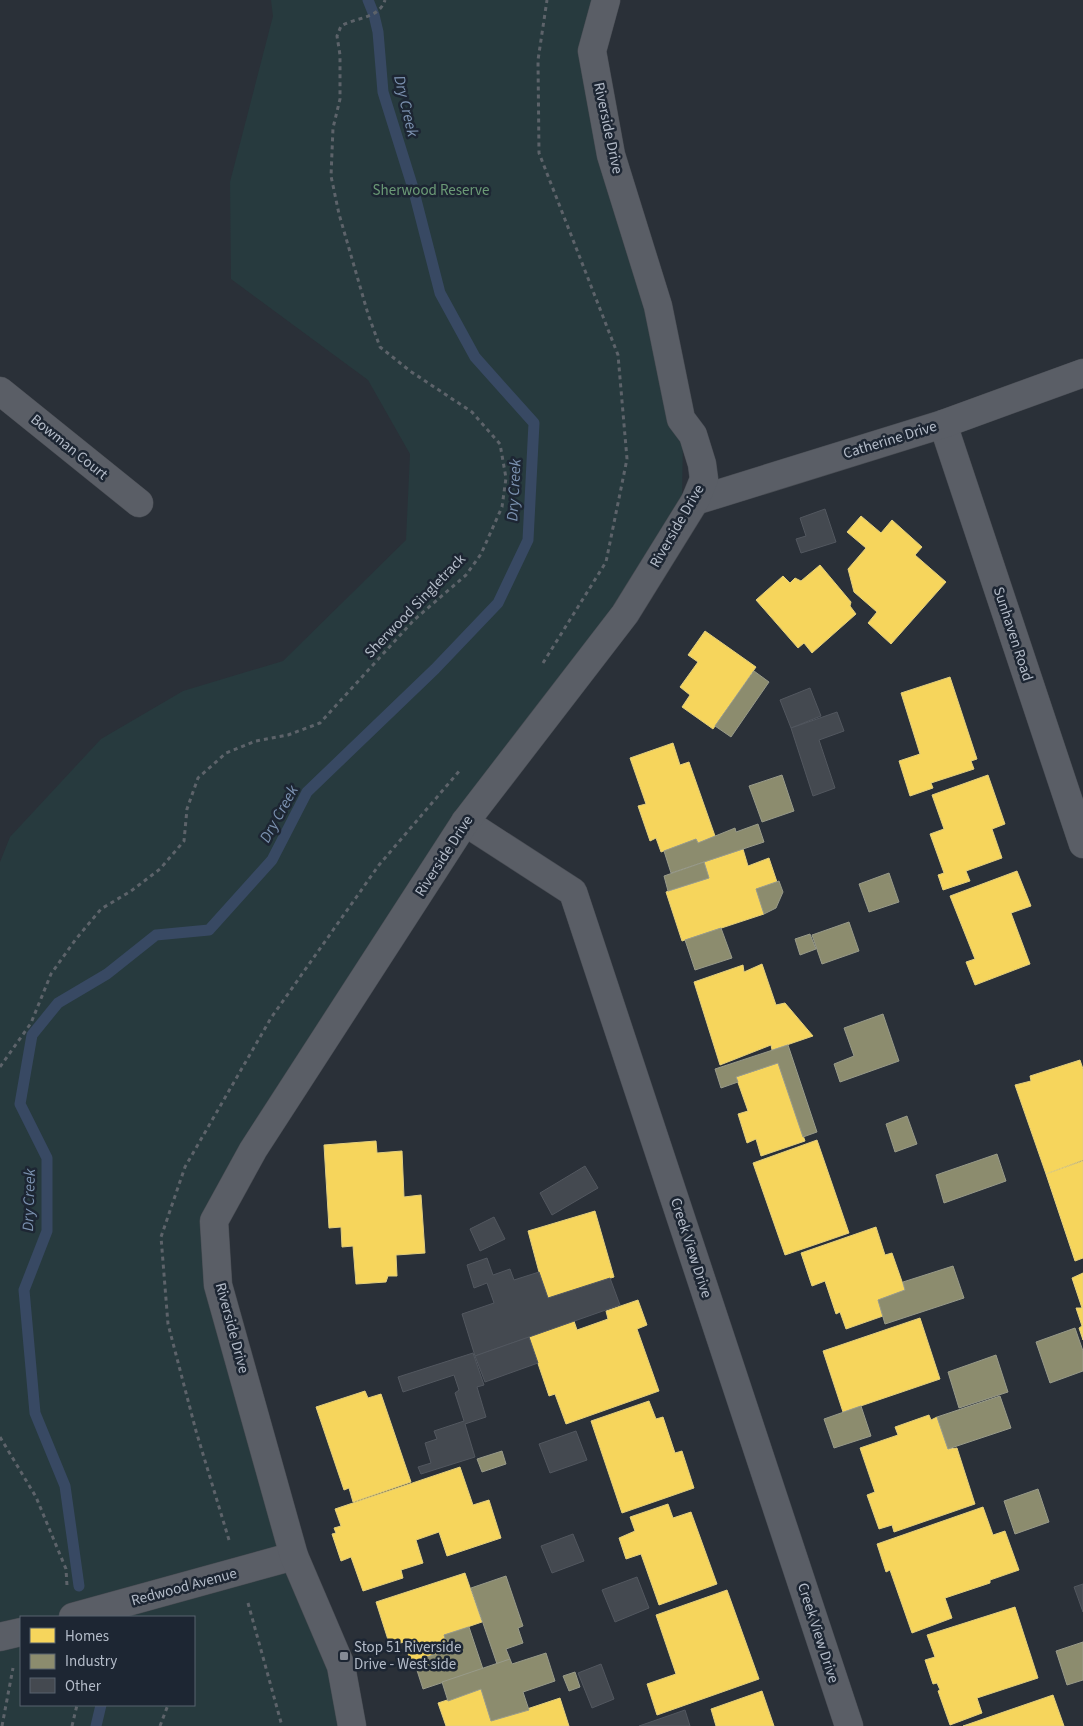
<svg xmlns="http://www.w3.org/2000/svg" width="1083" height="1726" font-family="'Source Sans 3',sans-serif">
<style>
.green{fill:#273a3e;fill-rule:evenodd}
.homes{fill:#f6d55c;stroke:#e2ce7d}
.industry{fill:#8c8c6e;stroke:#989a89}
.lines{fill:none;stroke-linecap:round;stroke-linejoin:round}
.stream{stroke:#384963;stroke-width:11}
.building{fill:#444950;stroke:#52575f}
.street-casing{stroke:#484c53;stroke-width:29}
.path{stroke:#5d636a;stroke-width:3;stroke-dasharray:4 4;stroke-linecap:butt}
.street{stroke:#5a5e66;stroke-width:28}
.poi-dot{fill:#848b96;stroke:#1d2633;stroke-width:2}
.labels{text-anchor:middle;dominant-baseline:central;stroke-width:5;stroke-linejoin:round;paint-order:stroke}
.street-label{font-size:15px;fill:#b4bcc9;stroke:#1d2633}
.park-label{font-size:15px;fill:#6b9a76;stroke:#1d2633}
.poi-label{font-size:15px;fill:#b4bcc9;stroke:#1d2633;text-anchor:start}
.water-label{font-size:16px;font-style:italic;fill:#7c92b1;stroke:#1d2633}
</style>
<rect width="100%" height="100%" fill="#2a3038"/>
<!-- green -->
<path class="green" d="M271,0H606L592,51L683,438L682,498L651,572L214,1221L218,1285L359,1726H0V862L10,837L101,739L183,691L283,661L406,540L410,454L368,380L231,279L230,182L273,16ZM21,1617H194V1705H21Z"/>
<!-- homes -->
<g class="homes">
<path d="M861,516L881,533L892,520L922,547L915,555L946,582L891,644L868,623L877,612L854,592L848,569L866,548L847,532Z"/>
<path d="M820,565L851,602L850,606L856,614L812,653L804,643L798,648L756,600L783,576L790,583L795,578L801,581Z"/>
<path d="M705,631L756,667L713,729L682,707L690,695L680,687L698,662L688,655Z"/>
<path d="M950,677L977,759L971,761L974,769L931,783L933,788L910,796L899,761L920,754L901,693Z"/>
<path d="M673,743L680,765L689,762L715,836L698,843L696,839L661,852L656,838L650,841L638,806L646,804L630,758Z"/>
<path d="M988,775L1005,824L992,829L1002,858L966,871L970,881L943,890L938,875L944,873L930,834L944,829L932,795Z"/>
<path d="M743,849L748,866L769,858L777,882L756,889L764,914L682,941L666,892L709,878L704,862Z"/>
<path d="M1017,871L1031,906L1011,913L1030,964L975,985L966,962L975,959L950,896Z"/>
<path d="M762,964L776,1005L785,1003L813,1036L772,1050L771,1045L720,1065L694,982L743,965L744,972Z"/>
<path d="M1080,1060L1083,1069V1160L1046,1174L1015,1085L1031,1081L1030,1076Z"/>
<path d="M778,1063L805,1141L761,1156L756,1139L747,1143L738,1114L748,1111L736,1077Z"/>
<path d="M817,1140L849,1233L785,1255L753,1163Z"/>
<path d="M376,1141L377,1153L402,1151L404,1197L421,1195L425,1253L396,1255L397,1276H388L386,1282L356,1284L353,1246L342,1247L341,1227L329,1228L324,1145Z"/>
<path d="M1083,1161V1258L1075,1261L1046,1174Z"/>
<path d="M595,1211L614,1277L548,1298L539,1272L528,1231Z"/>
<path d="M876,1227L885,1255L892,1253L905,1290L878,1300L883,1316L846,1329L840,1312L836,1314L825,1281L812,1286L801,1253Z"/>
<path d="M1083,1273V1340L1079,1328L1082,1326L1076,1308H1082L1072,1278Z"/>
<path d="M638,1300L647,1325L637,1329L659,1391L566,1424L555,1394L549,1396L529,1337L574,1321L577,1330L608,1319L606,1311Z"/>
<path d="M920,1318L940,1379L843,1412L823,1351Z"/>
<path d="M365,1391L368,1398L381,1394L411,1482L353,1502L349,1488L344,1490L316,1407Z"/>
<path d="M649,1401L656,1419L663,1417L675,1453L682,1451L694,1488L622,1513L591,1421Z"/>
<path d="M929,1415L931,1420L937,1417L948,1449L957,1448L975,1504L894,1532L892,1525L879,1529L867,1495L875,1492L860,1448L898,1435L895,1427Z"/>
<path d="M460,1467L473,1505L489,1500L501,1538L447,1556L439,1532L416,1540L423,1563L401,1570L403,1578L363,1591L351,1557L341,1561L332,1534L336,1533L334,1528L341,1526L335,1509Z"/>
<path d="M668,1504L673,1518L691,1512L717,1584L659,1605L641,1554L626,1559L619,1538L635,1531L630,1517Z"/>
<path d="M983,1507L993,1535L1005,1531L1019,1570L990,1580V1583L945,1598L952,1618L912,1633L890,1570L886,1572L877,1544Z"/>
<path d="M465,1573L482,1622L444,1635L449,1650L411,1663L404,1642L390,1646L376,1602Z"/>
<path d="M727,1590L759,1679L657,1715L647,1684L676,1674L656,1615Z"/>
<path d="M1015,1607L1038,1678L977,1698L982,1713L950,1725L938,1691L940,1690L937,1683L933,1684L925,1660L935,1657L927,1635Z"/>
<path d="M481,1689L491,1721L560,1698L569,1726H446L438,1703Z"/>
<path d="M762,1691L774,1726H716L711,1709Z"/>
<path d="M1053,1695L1064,1726H963Z"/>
</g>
<!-- industry -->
<g class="industry">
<path d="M754,671L769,682L731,737L715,726Z"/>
<path d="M782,775L794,811L762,822L749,786Z"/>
<path d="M758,824L764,842L671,873L664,851L696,839L698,843L735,828L736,832Z"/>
<path d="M704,862L709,878L668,891L664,876Z"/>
<path d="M889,873L899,902L869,912L859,884Z"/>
<path d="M779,881L783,892L776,908L764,914L756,889Z"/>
<path d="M849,922L859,951L822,964L812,935Z"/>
<path d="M721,928L732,958L695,970L685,940Z"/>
<path d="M810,934L816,949L800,955L795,939Z"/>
<path d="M883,1014L899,1061L840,1082L834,1064L854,1056L844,1028Z"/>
<path d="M788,1045L817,1132L803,1137L778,1063L736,1077L738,1082L721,1088L715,1069Z"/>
<path d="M907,1116L917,1144L895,1152L886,1124Z"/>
<path d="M997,1154L1006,1181L944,1203L936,1175Z"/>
<path d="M953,1266L964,1298L885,1324L878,1300L905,1290L903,1282Z"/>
<path d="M1075,1328L1083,1351V1371L1050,1383L1036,1342Z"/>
<path d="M996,1355L1008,1392L959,1408L948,1372Z"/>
<path d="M1000,1396L1011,1428L948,1449L937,1417Z"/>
<path d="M861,1406L871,1436L834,1448L824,1419Z"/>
<path d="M502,1451L506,1464L482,1472L477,1459Z"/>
<path d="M1038,1489L1049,1522L1015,1534L1004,1501Z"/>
<path d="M506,1576L523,1626L518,1628L523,1643L506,1649L510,1659L497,1664L471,1588Z"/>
<path d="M469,1627L483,1669L423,1689L414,1661L449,1650L444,1635Z"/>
<path d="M1083,1642V1680L1067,1685L1056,1651Z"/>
<path d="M546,1653L555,1681L523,1692L529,1710L491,1721L481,1689L448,1701L442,1682L510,1659L512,1664Z"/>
<path d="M575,1672L580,1687L569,1691L563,1676Z"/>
</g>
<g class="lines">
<!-- stream -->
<g class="stream">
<path d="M79,1586L65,1486L35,1413L24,1290L47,1231V1158L20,1104L32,1035L58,1003L107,974L156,935L209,930L272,860L307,792L435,669L498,603L528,540L534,423L475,357L440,293L413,188L383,92L378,32L374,15L368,0"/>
<path d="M96,1726L101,1705"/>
</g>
</g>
<!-- building -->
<g class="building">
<path d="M825,509L836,542L801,553L796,539L806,536L800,518Z"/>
<path d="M810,688L821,716L791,728L780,700Z"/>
<path d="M837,712L844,731L819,740L835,788L813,796L791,728Z"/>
<path d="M585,1166L598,1188L552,1215L540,1193Z"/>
<path d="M494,1217L505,1239L480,1251L470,1229Z"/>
<path d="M487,1258L493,1275L510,1269L514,1280L539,1272L548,1298L610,1278L620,1305L475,1356L462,1314L494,1303L487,1283L474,1288L467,1265Z"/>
<path d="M529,1337L538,1363L485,1382L475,1356Z"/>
<path d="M473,1353L484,1385L477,1387L486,1417L465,1424L475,1457L421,1474L418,1467L431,1463L425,1443L437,1439L434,1431L464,1421L455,1393L459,1390L454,1375L403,1392L398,1377Z"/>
<path d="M576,1431L587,1460L550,1473L539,1444Z"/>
<path d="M573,1534L584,1561L552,1573L541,1546Z"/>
<path d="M637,1577L649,1608L615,1622L602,1590Z"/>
<path d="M1083,1584V1612L1074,1587Z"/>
<path d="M601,1664L614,1699L592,1708L578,1673Z"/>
<path d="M685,1710L690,1726H639Z"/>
</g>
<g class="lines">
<!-- street casing -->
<g class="street-casing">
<g id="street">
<path d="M0,391L139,503"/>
<path d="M943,424L1083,844"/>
<path d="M695,501L943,424L1083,373"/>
<path d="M465,822L573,892L849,1726"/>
<path d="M73,1617L294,1556"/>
<path d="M0,1637L21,1632"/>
<path d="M352,1726L341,1666L294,1556L218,1285L214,1221L253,1150L465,822L625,614L695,501L704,479L702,464L693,435L681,419L658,306L611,155L592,51L606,0"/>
</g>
</g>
<!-- path -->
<g class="path">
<path d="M543,663L606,562L627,459L618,355L539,153L538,60L547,0"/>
<path d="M0,1067L31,1023L51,974L76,939L101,909L131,891L160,869L184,841L187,809L198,778L226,753L256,741L288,735L320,723L414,620L466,575L481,554L502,507L506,478L500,444L472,412L410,371L380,347L368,314L339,214L331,176L333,128L340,99V55L337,36L341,26C356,17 379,19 385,0"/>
<path d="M0,1437L36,1497L66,1569L67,1586"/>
<path d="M229,1540L196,1431L168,1324L161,1237L185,1167L271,1018L379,865L461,769"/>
<path d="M248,1603L282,1726"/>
<path d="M2,1726L13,1668"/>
<path d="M72,1726L77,1705"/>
<path d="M160,1726L168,1705"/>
</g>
<!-- street -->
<use href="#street" class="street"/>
</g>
<!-- markers -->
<rect class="poi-dot" x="339" y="1651" width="10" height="10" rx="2.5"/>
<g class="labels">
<!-- street labels -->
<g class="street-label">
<text transform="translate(608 128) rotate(78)">Riverside Drive</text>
<text transform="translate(890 440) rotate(-17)">Catherine Drive</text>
<text transform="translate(69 447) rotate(39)">Bowman Court</text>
<text transform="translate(677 526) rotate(-60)">Riverside Drive</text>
<text transform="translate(415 606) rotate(-46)">Sherwood Singletrack</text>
<text transform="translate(1013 634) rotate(72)">Sunhaven Road</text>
<text transform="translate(444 856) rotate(-57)">Riverside Drive</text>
<text transform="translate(691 1248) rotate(72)">Creek View Drive</text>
<text transform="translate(232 1328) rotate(75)">Riverside Drive</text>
<text transform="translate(184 1587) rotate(-15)">Redwood Avenue</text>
<text transform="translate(818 1633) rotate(72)">Creek View Drive</text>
</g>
<!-- park labels -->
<g class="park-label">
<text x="431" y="190">Sherwood Reserve</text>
</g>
<!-- poi labels -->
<g class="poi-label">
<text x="354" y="1647">Stop 51 Riverside<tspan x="354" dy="17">Drive - West side</tspan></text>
</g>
<!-- water labels -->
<g class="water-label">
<text transform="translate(406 106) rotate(77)">Dry Creek</text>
<text transform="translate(514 490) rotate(-87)">Dry Creek</text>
<text transform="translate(279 814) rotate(-61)">Dry Creek</text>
<text transform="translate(29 1200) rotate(-88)">Dry Creek</text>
</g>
</g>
<!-- legend -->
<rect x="20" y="1616" width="175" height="90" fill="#1d2633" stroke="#59626f"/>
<rect x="30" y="1628" width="25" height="15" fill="#f6d55c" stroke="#59626f"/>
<text x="65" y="1641" font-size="15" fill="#b4bcc9">Homes</text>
<rect x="30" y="1654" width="25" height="15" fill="#8c8c6e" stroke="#59626f"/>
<text x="65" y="1666" font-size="15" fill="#b4bcc9">Industry</text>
<rect x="30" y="1678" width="25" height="15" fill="#444950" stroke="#59626f"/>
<text x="65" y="1691" font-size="15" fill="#b4bcc9">Other</text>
</svg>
